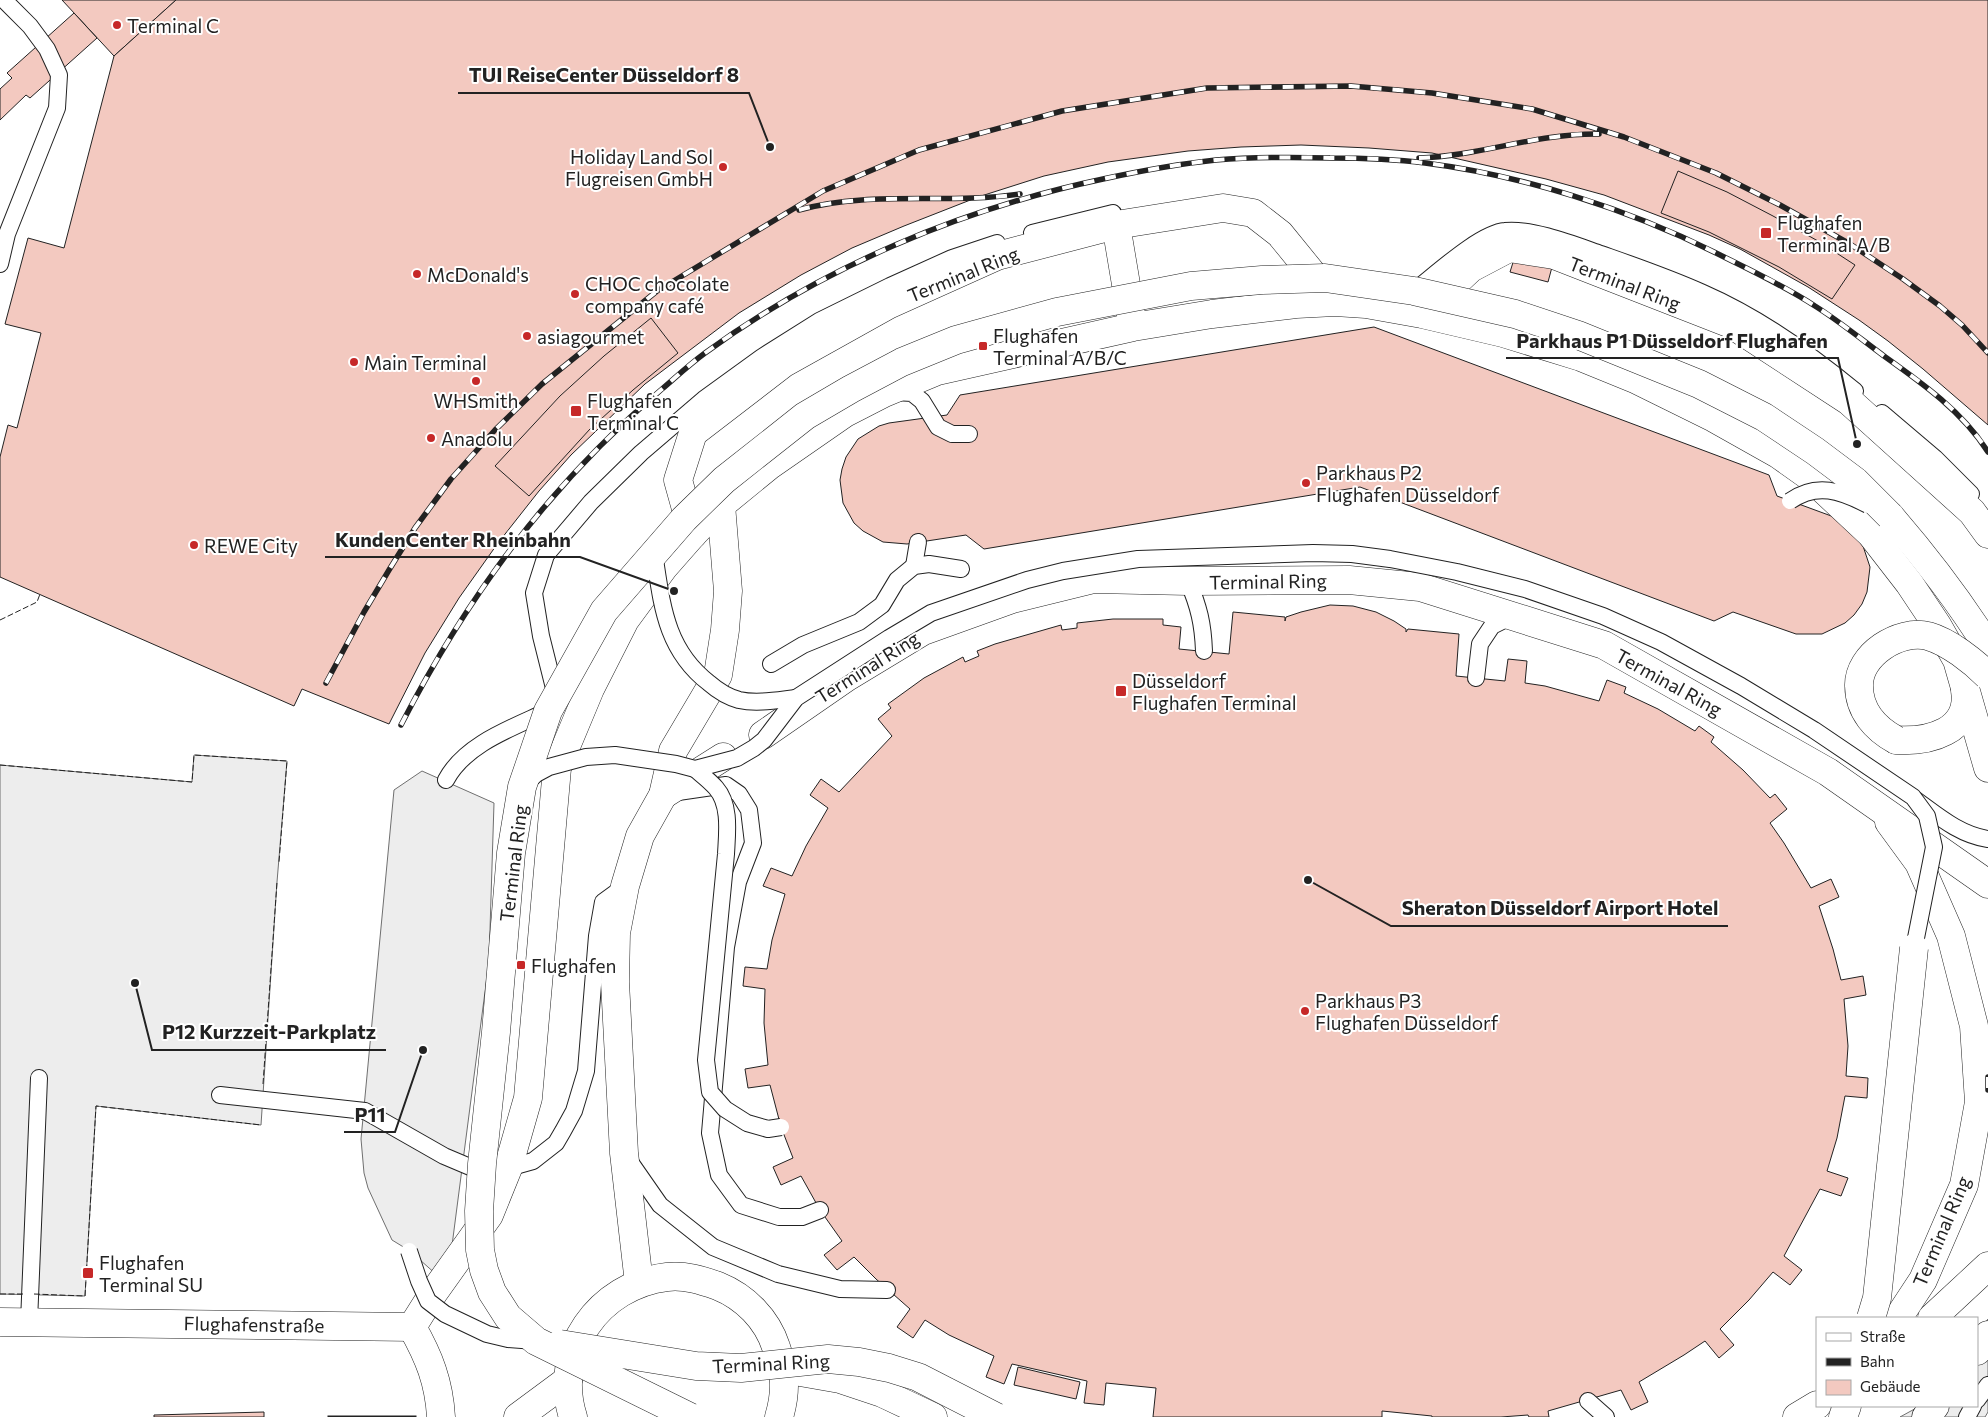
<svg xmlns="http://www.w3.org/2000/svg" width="1988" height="1417" font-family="Commissioner,sans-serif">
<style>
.parking{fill:#ededed;stroke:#6f6f6f}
.building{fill:#f3c9c0;stroke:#222}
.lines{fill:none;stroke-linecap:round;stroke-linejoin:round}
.lane-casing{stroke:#222;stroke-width:18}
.street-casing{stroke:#222;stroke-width:29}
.lane{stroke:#fff;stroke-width:16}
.street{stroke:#fff;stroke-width:28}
.rail-casing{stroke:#222;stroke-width:5.5}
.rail{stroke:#fff;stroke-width:4;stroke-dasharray:11;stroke-linecap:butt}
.lane-bridge-casing{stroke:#222;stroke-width:18;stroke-linecap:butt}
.street-bridge-casing{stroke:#222;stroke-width:29;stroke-linecap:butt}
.lane-bridge{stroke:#fff;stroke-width:16}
.street-bridge{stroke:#fff;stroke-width:28}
.fence{stroke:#222;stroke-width:1;stroke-dasharray:6 2.5;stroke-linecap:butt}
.poi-dot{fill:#c62828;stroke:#fff;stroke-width:2}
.labels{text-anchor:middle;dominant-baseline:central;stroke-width:4;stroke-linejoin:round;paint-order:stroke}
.poi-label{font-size:19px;fill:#222;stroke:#fff;text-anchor:start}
.street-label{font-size:19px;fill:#222;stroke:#fff}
.leader{fill:none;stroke:#222;stroke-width:2}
.callout-dot{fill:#222;stroke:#fff;stroke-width:2}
.callout-label{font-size:20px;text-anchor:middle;font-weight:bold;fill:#222;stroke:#fff;stroke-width:4;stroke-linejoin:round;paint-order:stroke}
</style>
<rect width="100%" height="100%" fill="#fff"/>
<!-- parking -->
<g class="parking">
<path d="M194,755L287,761L277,882L261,1125L96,1106L85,1296L0,1294V765L192,782Z"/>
<path d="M422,771L494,803L489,961L447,1284L410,1251L392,1240L368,1188L364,1173L361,1139L394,790Z"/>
<path d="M1988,1319V1412L1985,1417H1900L1920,1406H1977V1333Z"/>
</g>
<!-- building -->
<g class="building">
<path d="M62,0H176L114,56Z"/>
<path d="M176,0H1988V425L1923,369L1888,341L1859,320L1808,287L1740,249L1709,235L1604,195L1546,179L1432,153L1369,148L1301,145L1241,147L1188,151L1108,162L1044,176L978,197L904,226L852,248L801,275L739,313L645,384L571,455L539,491L498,543L459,598L425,653L389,724L302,689L294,706L0,577V457L8,425L17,428L41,333L5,324L28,238L64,248L114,56Z"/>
<path d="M74,13L97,38L30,98L26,95L0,120V89L12,78L7,73Z"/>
<path d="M1678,171L1727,192L1773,216L1818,241L1855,265L1832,299L1779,267L1709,232L1661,213Z"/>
<path d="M1515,256L1552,267L1548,282L1510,272Z"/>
<path d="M651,318L678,353L633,390L590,429L529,496L495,466L560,396L604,356Z"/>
<path d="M1374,327L1769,475L1777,496L1834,517L1862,543L1870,567L1867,592L1862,604L1854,615L1845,623L1822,634H1796L1733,612L1714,621L1360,487L984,549L966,535L907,544L883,542L863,531L854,523L843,503L840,480L842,469L846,457L858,439L879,426L889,423L947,415L960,395Z"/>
<path d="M1330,605L1353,606L1376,612L1394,621L1406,629V632L1408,629L1459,634L1456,676L1505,681L1508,659L1527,661L1525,683L1545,686L1599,701L1607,680L1626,687L1624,693L1658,709L1695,731L1699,726L1714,737L1711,742L1743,770L1770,798L1775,794L1787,809L1770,823L1784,843L1811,888L1831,879L1839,897L1819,906L1833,949L1841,980L1863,976L1866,995L1844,999L1848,1046L1846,1076L1868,1078L1867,1098L1845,1096L1837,1138L1827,1171L1848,1178L1841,1196L1820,1189L1784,1256L1802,1270L1790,1285L1773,1272L1749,1300L1720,1329L1734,1345L1719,1358L1705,1341L1684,1355L1639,1382L1648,1402L1631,1410L1621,1390L1548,1411L1549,1417H1529L1528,1415L1501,1417H1432V1416L1382,1411V1417H1153L1156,1388L1106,1383L1104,1405L1084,1403L1087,1381L1012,1364L1004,1384L986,1377L994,1356L949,1335L925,1320L913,1338L897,1327L910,1309L876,1279L854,1257L837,1270L824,1255L842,1241L820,1210L801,1176L781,1185L773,1167L793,1158L781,1127L770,1085L748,1088L745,1069L768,1065L764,1023L765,989L743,986L745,967L767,969L772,940L785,894L763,886L771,868L792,876L806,846L828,808L810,795L821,779L839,792L892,736L878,719L891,708L888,704L924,678L963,657L965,662L979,656L977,651L995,644L1061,625L1062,630L1077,628V623L1113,619H1163V625L1181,627L1179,649L1229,654L1233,612L1285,617V621L1286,617L1301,612Z"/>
<path d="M1018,1367L1080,1382L1076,1399L1014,1385Z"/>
<path d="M264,1412V1417H154V1415Z"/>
<rect x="328" y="1416" width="88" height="1"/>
</g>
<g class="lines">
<!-- lane casing -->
<g class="lane-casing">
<g id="lane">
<path d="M1032,233L1113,213"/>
<path d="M0,264L7,234L57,108L59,75L47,49L30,26L4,0"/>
<path d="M1414,291C1435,275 1480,233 1505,231C1532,228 1575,245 1601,254C1635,266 1670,278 1703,293C1758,317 1809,353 1855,391"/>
<path d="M895,392L912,393L922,401L938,427L952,434H969"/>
<path d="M1882,413L1935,458L1971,494"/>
<path d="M914,566L918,542"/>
<path d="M1188,581C1199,607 1203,624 1204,651"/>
<path d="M771,664L803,645L859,622L882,605L897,580L914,566L929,564L961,569"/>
<path d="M1476,678L1480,644L1492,626L1512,616"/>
<path d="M556,696L541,636L534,593L546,555L591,502L641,453L704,399L762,357L819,321L890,286L952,258L997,243"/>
<path d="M446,780C465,744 512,728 548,711"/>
<path d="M678,792L726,785L739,794L749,810L753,843L738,882L726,947L710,1133L719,1175L741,1205L779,1217H802L820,1210"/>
<path d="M1916,800C1938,816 1960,835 1988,839"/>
<path d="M220,1095L365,1111L444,1156L470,1167L492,1170L508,1168L533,1161L556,1143L563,1131L574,1111L586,1071L597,936L603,902L625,886"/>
<path d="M628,1159L660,1205L713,1247L778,1274L840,1289L887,1290"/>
<path d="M29,1322L39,1078"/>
<path d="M1977,1400L1988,1385"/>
<path d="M1588,1401L1606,1417"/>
<path d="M1967,1417L1973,1406"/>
</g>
</g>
<!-- street casing -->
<g class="street-casing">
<g id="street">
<path d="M1116,225L1132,320"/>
<path d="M1425,311L1471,268L1509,248L1554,255L1731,324L1849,401L1972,512L1988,534"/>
<path d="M1890,516C1928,560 1958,599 1988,647"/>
<path d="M693,534L678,480L693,433L784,363L888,305L997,256L1116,225L1223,208L1253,213L1280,234L1328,293"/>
<path d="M763,735L847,677L923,631L1012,599L1094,579L1188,581L1349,580L1420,587L1604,645L1828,772L1988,884"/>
<path d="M1896,740C1928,742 1972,732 1965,690"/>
<path d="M663,795L723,757"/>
<path d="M1889,822L1919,863L1951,936L1974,1026L1979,1102L1964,1185L1923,1280L1898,1318"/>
<path d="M639,1283L624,1153L615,982L616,933L625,886L640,836L663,795L673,751L718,675L725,630L728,591L721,505"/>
<path d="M1932,1318L1988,1266"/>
<path d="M0,1322L412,1327"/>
<path d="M412,1327L434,1292L489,1215L508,1168L528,1098L557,768L590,689L625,620L664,567L693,534L721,505L770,465L845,413L884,393L937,371L1133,327L1212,314L1296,304L1335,302L1366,304L1422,314L1503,333L1581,357L1635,379L1714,418L1778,454L1809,476L1871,534L1909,583L1937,625L1957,660L1988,768"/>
<path d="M412,1327C429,1357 439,1382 441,1417"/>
<path d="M1977,1351L1988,1335"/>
<path d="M783,1369L840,1379L882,1393L933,1417"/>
<path d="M518,1417L568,1380"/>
<path d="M573,1417C552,1351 599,1285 667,1277C685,1275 701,1280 718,1286C745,1297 767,1319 776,1347C785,1373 787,1390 779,1417"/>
<path d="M1797,1417L1817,1405"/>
<path d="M1843,1417L1847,1406"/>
<path d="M1926,1417L1935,1406"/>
</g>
</g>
<!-- lane -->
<use href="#lane" class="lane"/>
<!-- street -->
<use href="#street" class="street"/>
<!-- rail casing -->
<g class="rail-casing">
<g id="rail">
<path d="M1419,158C1480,156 1537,133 1599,134"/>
<path d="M799,210C871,190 947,205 1020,194"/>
<path d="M326,683L364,612L389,570L415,528L451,479L495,430L542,384L657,291L823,191L919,150L1062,111L1207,88L1351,86L1432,93L1532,109L1624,137L1716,173L1780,205L1850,244L1903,279L1940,306L1962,325L1988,353"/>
<path d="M401,725C468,595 550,484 662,389C676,377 690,364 705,353C823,267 961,209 1103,179C1140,171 1178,164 1216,160C1254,157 1292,157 1330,158C1361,158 1393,159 1425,163C1521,175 1628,209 1714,252C1748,269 1783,285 1815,306C1839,321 1861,339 1884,356C1922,383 1963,412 1988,452"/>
<path d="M1988,1077V1090"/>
</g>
</g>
<!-- rail -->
<use href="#rail" class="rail"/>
<!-- lane-bridge casing -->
<g class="lane-bridge-casing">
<g id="lane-bridge">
<path d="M1790,501C1817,482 1841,491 1868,505"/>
<path d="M654,553C662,604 665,649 709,683C717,690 728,697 739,700C757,704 778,700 796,698"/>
<path d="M695,769C702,775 710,781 716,788C731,805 727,834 726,854L706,1060L710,1092L725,1109L747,1123L768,1129L781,1127"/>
<path d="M525,784L536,774L549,767L586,757L615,755L676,764L695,769L737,758L754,748L764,740L796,698L889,638L931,613L1027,580L1063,571L1138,559L1313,553L1352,554L1390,559L1457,572L1525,589L1603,616L1661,642L1741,686L1814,730L1913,797L1927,816L1934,847L1914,948"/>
<path d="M409,1251L419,1281L428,1301L445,1314L487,1334L508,1339L535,1341"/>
</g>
</g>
<!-- street-bridge casing -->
<g class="street-bridge-casing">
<g id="street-bridge">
<path d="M1896,740C1876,729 1859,711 1859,686C1858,655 1899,629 1928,636C1949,642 1973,661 1988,676"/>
<path d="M1871,1318L1877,1298L1914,948"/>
<path d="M560,1344L696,1366L741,1368L828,1359L859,1362L889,1368L918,1377L996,1417"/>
<path d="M690,1417L536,1341L508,1317L492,1292L484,1270L480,1250L479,1211L482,1164L496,1032L511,853L522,787L548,711L604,611L684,519L724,480L805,416L851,389L902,362L956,340L1057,312L1191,286L1262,280L1325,278L1414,291L1515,314L1578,335L1699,384L1764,417L1815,451L1855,481L1890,516"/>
</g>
</g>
<!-- lane-bridge -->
<use href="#lane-bridge" class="lane-bridge"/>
<!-- street-bridge -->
<use href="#street-bridge" class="street-bridge"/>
<!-- fence -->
<g class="fence">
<path d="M0,620L37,602L40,594"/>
<path d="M0,765L192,782L194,755L287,761L279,862"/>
<path d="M263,1084L277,882"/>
<path d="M0,1294H24"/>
<path d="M34,1294L85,1296L96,1106L261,1125"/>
</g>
</g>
<!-- markers -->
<g class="poi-dot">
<circle cx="117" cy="25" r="5"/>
<circle cx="723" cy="167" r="5"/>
<rect x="1760" y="227" width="12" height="12" rx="2.5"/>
<circle cx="417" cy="274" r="5"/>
<circle cx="575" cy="294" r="5"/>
<circle cx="527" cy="336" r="5"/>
<rect x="978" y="341" width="10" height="10" rx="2.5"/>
<circle cx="354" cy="362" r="5"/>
<circle cx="476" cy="381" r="5"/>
<rect x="570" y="405" width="12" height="12" rx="2.5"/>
<circle cx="431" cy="438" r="5"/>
<circle cx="1306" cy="483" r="5"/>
<circle cx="194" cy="545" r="5"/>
<rect x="1115" y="685" width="12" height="12" rx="2.5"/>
<rect x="516" y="960" width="10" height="10" rx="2.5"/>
<circle cx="1305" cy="1011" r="5"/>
<rect x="82" y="1267" width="12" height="12" rx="2.5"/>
</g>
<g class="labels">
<!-- poi labels -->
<g class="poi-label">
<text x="127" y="25">Terminal C</text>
<text x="713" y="156" text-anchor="end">Holiday Land Sol<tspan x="713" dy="22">Flugreisen GmbH</tspan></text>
<text x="1777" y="222">Flughafen<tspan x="1777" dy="22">Terminal A/B</tspan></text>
<text x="427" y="274">McDonald's</text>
<text x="585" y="283">CHOC chocolate<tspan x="585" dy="22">company café</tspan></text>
<text x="993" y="335">Flughafen<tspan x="993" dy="22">Terminal A/B/C</tspan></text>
<text x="537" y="336">asiagourmet</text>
<text x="364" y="362">Main Terminal</text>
<text x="476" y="400" text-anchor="middle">WHSmith</text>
<text x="587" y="400">Flughafen<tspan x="587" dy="22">Terminal C</tspan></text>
<text x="441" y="438">Anadolu</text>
<text x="1316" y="472">Parkhaus P2<tspan x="1316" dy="22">Flughafen Düsseldorf</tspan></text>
<text x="204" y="545">REWE City</text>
<text x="1132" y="680">Düsseldorf<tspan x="1132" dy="22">Flughafen Terminal</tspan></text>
<text x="531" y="965">Flughafen</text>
<text x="1315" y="1000">Parkhaus P3<tspan x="1315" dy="22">Flughafen Düsseldorf</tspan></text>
<text x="99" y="1262">Flughafen<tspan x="99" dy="22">Terminal SU</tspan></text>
</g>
<!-- street labels -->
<g class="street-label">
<text transform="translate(963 274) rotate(-22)">Terminal Ring</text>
<text transform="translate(1625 283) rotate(21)">Terminal Ring</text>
<text transform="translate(1268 581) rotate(-1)">Terminal Ring</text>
<text transform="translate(867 667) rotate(-32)">Terminal Ring</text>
<text transform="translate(1669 682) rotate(29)">Terminal Ring</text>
<text transform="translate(513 863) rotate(-83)">Terminal Ring</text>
<text transform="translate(1941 1231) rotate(-67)">Terminal Ring</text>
<text transform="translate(254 1324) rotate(1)">Flughafenstraße</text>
<text transform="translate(771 1363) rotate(-3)">Terminal Ring</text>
</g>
</g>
<!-- callouts -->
<path class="leader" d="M770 147L749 93H458M1857 444L1838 358H1506M674 591L580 557H325M1308 880L1391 926H1728M135 983L152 1050H386M423 1050L395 1132H344"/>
<g class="callout-dot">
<circle cx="770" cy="147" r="5"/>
<circle cx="1857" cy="444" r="5"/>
<circle cx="674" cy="591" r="5"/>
<circle cx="1308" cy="880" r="5"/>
<circle cx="135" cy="983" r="5"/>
<circle cx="423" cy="1050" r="5"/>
</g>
<g class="callout-label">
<text x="604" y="82">TUI ReiseCenter Düsseldorf 8</text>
<text x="1672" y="348">Parkhaus P1 Düsseldorf Flughafen</text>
<text x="453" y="547">KundenCenter Rheinbahn</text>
<text x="1560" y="915">Sheraton Düsseldorf Airport Hotel</text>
<text x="269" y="1039">P12 Kurzzeit-Parkplatz</text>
<text x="370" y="1122">P11</text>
</g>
<!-- legend -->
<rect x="1816" y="1317" width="162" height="90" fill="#ffffff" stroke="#a7a7a7"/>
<rect x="1826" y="1333" width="25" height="8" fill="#ffffff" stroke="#a7a7a7"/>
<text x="1860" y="1342" font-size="15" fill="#222222">Straße</text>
<rect x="1826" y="1358" width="25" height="8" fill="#222222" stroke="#a7a7a7"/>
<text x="1860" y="1367" font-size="15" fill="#222222">Bahn</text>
<rect x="1826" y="1380" width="25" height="15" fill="#f3c9c0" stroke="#a7a7a7"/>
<text x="1860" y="1392" font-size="15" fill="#222222">Gebäude</text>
</svg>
